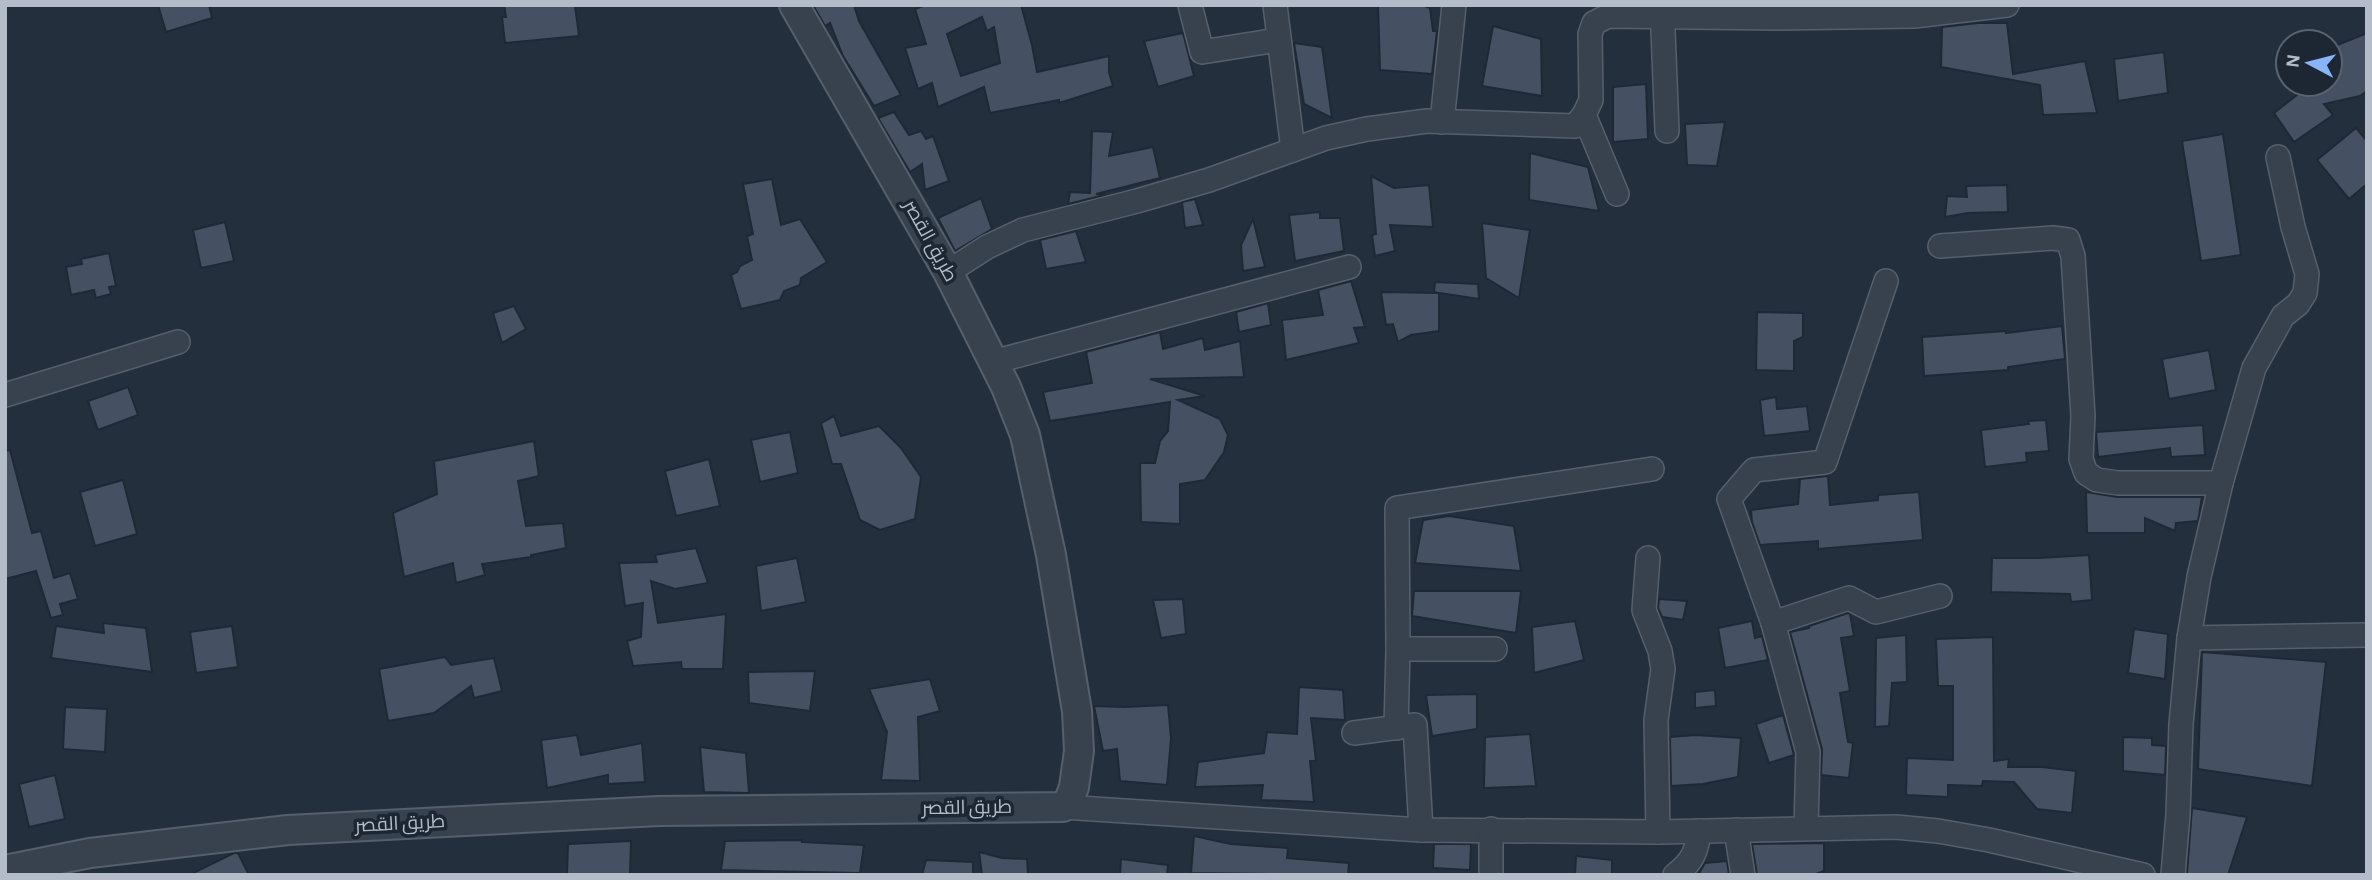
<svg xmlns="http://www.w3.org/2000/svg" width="2372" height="880" font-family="'Alegreya Sans',Cairo,sans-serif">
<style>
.building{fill:#455162;stroke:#1f2835;stroke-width:2;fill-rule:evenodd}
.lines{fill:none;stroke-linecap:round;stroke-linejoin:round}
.minor-casing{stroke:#565f6c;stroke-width:26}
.tertiary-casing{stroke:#565f6c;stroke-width:32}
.minor{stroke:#38414e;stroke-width:23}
.tertiary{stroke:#38414e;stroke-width:28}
.labels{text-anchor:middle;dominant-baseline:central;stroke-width:7;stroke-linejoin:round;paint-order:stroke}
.street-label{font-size:19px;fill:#b4bcc9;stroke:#1d2633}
</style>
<rect width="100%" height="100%" fill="#242f3e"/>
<!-- building -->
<g class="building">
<path d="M158,5H209L212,18L166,32Z"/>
<path d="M504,5H575L579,36L505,43L502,17H506Z"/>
<path d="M813,5H854L859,21L901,95L874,106L843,56L830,23L825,26Z"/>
<path d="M926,5H1021L1032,45L1037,72L1109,56V72L1113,86L1059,103V100L990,113L984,87L938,107L932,83L918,89L905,48L926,44L915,9ZM982,17L987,31L994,27L1000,63L961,76L947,34Z"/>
<path d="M1378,5H1422L1430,8L1433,31H1437L1432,74L1380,70Z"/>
<path d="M1978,23H2007L2013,74L2085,61L2097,113L2043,115L2040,85L1941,67L1942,27Z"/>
<path d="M1493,26L1541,39L1542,96L1482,86Z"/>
<path d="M1183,33L1194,76L1158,87L1144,41Z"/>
<path d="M2367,33V91L2360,96L2324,104L2333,115L2294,142L2274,113L2311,84H2330V48Z"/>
<path d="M1294,43L1322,47L1332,118L1304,104Z"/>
<path d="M2164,52L2168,93L2118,101L2114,59Z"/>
<path d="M1646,84L1648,139L1613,142V87Z"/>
<path d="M894,112L909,135L921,131L926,139L933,136L949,181L925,190L922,164L910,172L878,118Z"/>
<path d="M1725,122L1717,166L1687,165L1685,124Z"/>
<path d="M2356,128L2367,141V184L2349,199L2317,160Z"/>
<path d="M1092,131L1113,132L1109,156L1153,147L1160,178L1096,194L1105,195L1068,204L1070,192L1090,193Z"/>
<path d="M2223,134L2241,255L2201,261L2182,141Z"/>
<path d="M1530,153L1588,167L1599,211L1529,200Z"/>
<path d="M1371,176L1394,188L1429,185L1433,227L1390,225L1395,251L1375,256L1372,235L1376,234Z"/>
<path d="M772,179L781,225L800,219L827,262L801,278L800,285L784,291L780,300L741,309L731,275L737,272L740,266L752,260L747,236L753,234L743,184Z"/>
<path d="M2007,185L2008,212L1968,213L1945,217L1947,196L1967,197L1966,186Z"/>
<path d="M981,198L992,229L955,251L938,218Z"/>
<path d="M1195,199L1203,225L1185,228L1182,202Z"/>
<path d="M1320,212V218H1340L1344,251L1295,261L1289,215Z"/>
<path d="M1253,219L1265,267L1243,271L1241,245Z"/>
<path d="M225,222L234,261L201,268L193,230Z"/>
<path d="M1482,223L1530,230L1519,298L1486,278Z"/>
<path d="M1076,231L1086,262L1046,269L1040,240Z"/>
<path d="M109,253L116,286L109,287L111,294L96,298L94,290L71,295L66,267L82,264L81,259Z"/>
<path d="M1351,281L1365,327L1354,328L1359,343L1286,360L1282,320L1323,315L1318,290Z"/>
<path d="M1435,282L1478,284L1479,299L1439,293V331L1411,335L1398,342L1393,324L1386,325L1381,292L1438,293L1434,292Z"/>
<path d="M1268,303L1271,325L1239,332L1236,312Z"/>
<path d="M514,306L526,329L502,343L493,313Z"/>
<path d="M1757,312L1803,313V337L1794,341V371L1756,370Z"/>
<path d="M2062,326L2065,359L2008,367V370L1924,376L1922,337L2006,331V333Z"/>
<path d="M1160,332L1163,349L1203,338L1205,350L1240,341L1244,377L1150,379L1205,396L1178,400L1220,419L1228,435L1224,452L1205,480L1180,484V524L1141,522L1140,463H1155L1160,441L1168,431L1170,402L1050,421L1043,392L1092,383L1086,352Z"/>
<path d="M2209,350L2216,390L2169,399L2162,359Z"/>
<path d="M128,387L138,415L98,430L88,401Z"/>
<path d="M1776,397L1777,409L1807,406L1810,431L1764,436L1760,400Z"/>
<path d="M834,416L841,436L879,426L901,448L921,477L915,519L880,530L860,520L841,464H832L821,423Z"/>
<path d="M2046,420L2049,451L2026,453L2027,462L1985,467L1981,430L2029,424L2028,421Z"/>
<path d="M2203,425L2205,455L2171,457L2170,448L2098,457L2096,432Z"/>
<path d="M790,432L798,473L760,482L751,440Z"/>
<path d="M534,441L539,476L518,481L526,526L563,523L566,548L531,555V557L482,564L485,575L456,583L453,563L404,577L393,513L437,494L434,461Z"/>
<path d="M10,450L32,533L41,531L54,578L70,573L78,599L60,604L63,615L51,618L36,571L5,579V451Z"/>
<path d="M709,459L720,506L676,516L665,471Z"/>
<path d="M1828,476L1830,505L1878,500V495L1919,492L1923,540L1818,549V541L1760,545L1752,522L1751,510L1798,504L1800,479Z"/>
<path d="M123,480L137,534L95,546L80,492Z"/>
<path d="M2086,492L2118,497H2202L2198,521L2176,523L2175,531L2145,518V533H2087Z"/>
<path d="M1449,516L1514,526L1521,571L1415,563L1423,520Z"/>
<path d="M696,548L708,583L675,589L651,581L658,623L726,614L723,669H682L681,662L633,666L627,641L641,637L643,603L625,606L619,563L657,562L655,555Z"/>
<path d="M2089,555L2092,600L2071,602L2070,594L1991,592L1992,558H2039Z"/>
<path d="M797,558L806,602L761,611L756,566Z"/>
<path d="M1414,591H1521L1516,633L1412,616Z"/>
<path d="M1183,599L1186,634L1161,638L1153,600Z"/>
<path d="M1659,599L1687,601L1683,620L1662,617L1658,608Z"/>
<path d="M1848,613L1850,614L1854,636L1841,638L1850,691L1840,693L1848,742L1853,743L1849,778L1821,775L1822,749L1790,632L1809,628V626Z"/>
<path d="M1575,621L1584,660L1534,673L1532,627Z"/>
<path d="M1752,621L1755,638L1762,636L1768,660L1725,668L1718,628Z"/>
<path d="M103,623L146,628L152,672L51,658L56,626L104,633Z"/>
<path d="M232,626L238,667L196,673L190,632Z"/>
<path d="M2134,629L2168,634L2165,679L2128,673Z"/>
<path d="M1906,635L1907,682L1892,683L1889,726L1875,727L1876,638Z"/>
<path d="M1993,637L1994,761L2009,759L2008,767H2042L2076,771L2072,813L2037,809L2014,782L1983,781L1982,786L1948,785V797L1906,795L1907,758L1953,760V686H1938L1936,639Z"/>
<path d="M2202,652L2326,662L2312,786L2198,769Z"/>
<path d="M445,657L451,665L494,658L502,691L474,698L471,686L434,713L388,721L379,669Z"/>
<path d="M815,671L810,711L749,703L748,672Z"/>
<path d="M930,679L940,711L918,717L920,781L881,780L887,732L869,689Z"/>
<path d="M1299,687L1343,690L1345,720L1311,718L1316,761H1310L1314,802L1261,800L1263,785L1195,787L1198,762L1264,753L1267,732L1297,734Z"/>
<path d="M1715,690L1716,706L1695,708V692Z"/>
<path d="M1477,694V729L1432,736L1426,695Z"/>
<path d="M1168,705L1171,738L1167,785L1120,781L1117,749L1103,751L1094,706L1124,707Z"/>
<path d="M65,707L107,709L105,752L63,749Z"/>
<path d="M1783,715L1794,755L1769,763L1756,724Z"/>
<path d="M1530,734L1536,786L1484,788L1485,737Z"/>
<path d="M577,735L581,755L642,743L645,782L608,784V775L547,788L541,740Z"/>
<path d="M1696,735L1741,738L1738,777L1703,784L1671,786L1670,737Z"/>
<path d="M2123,737L2152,738V745L2166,746L2165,775L2123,771Z"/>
<path d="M700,747L746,753L749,793L704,792Z"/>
<path d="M55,775L65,819L29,827L19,784Z"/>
<path d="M2192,808L2247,817L2228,875L2187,874Z"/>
<path d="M1194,836L1231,844L1288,848L1287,858L1349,863L1348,875L1191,873Z"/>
<path d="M802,840V842L864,845L860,873L721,870L725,841Z"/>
<path d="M631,841L630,875H567L568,844Z"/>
<path d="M1824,843V871L1813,875H1757L1752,844Z"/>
<path d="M1434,844H1471L1470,870L1433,868Z"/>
<path d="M979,852L1002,858L1027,859L1028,875H982Z"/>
<path d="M234,853H238L249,875H189Z"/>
<path d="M1576,856L1612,860V875H1575Z"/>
<path d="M1121,859L1168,865L1167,875H1120Z"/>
<path d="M926,860L973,862V875H922Z"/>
<path d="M1727,861L1729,875H1698L1705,863Z"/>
</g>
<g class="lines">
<!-- minor casing -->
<g class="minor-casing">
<g id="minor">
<path d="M1190,5L1202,52L1278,40"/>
<path d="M1275,5L1293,150"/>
<path d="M1662,5L1667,131"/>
<path d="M1584,115L1617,194"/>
<path d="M1442,122L1454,5"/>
<path d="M1940,246L2053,238L2068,240L2073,256L2083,416L2081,459L2086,473L2097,480L2118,483H2221"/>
<path d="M948,272L987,247L1023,230L1137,201L1209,180L1326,138L1367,129L1427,121L1575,126L1584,115L1591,100L1590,34L1594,23L1608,16L1777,18L1914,16L2007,5"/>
<path d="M993,362L1349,267"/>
<path d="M5,395L178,342"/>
<path d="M1648,558L1644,610L1660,651L1663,669L1656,720L1658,832"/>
<path d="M1773,623L1729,499L1754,470L1825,462L1886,281"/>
<path d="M2189,638L2367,635"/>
<path d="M1398,649L1397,508L1652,469"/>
<path d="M1396,728L1398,649H1495"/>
<path d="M1354,733L1415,725L1421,830"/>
<path d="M1063,807L1421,830L1658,832L1896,827L1938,831L1989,840L2143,875"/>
<path d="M1806,828L1808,752L1773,623L1849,598L1876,612L1940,596"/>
<path d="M1736,830L1743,875"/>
<path d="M1491,875V829"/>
<path d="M1675,875C1692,862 1697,852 1699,831"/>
<path d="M2173,875L2178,814L2181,724L2189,638L2199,577L2221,483L2254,368L2283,316L2298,304L2305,293L2307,274L2293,227L2278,157"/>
</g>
</g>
<!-- tertiary casing -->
<g class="tertiary-casing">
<path id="tertiary" d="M5,870L90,853L288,830L659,811L1063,807L1070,798L1074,787L1079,751L1077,711L1051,555L1025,435L1006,387L948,272L794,5"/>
</g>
<!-- minor -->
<use href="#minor" class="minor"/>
<!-- tertiary -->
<use href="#tertiary" class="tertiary"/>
</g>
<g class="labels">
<!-- street labels -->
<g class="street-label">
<text transform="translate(930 241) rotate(61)">طريق القصر</text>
<text transform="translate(967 808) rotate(-1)">طريق القصر</text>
<text transform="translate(400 824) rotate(-3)">طريق القصر</text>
</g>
</g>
<!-- border -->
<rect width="2372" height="880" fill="none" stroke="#b4bcc9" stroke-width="14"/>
<!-- north arrow -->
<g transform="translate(2309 63) rotate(277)"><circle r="33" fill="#1d2633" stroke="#59626f" stroke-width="2"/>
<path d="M0-5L12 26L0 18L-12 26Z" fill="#8ab4f8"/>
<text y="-10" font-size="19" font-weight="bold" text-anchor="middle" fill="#b4bcc9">N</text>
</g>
</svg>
